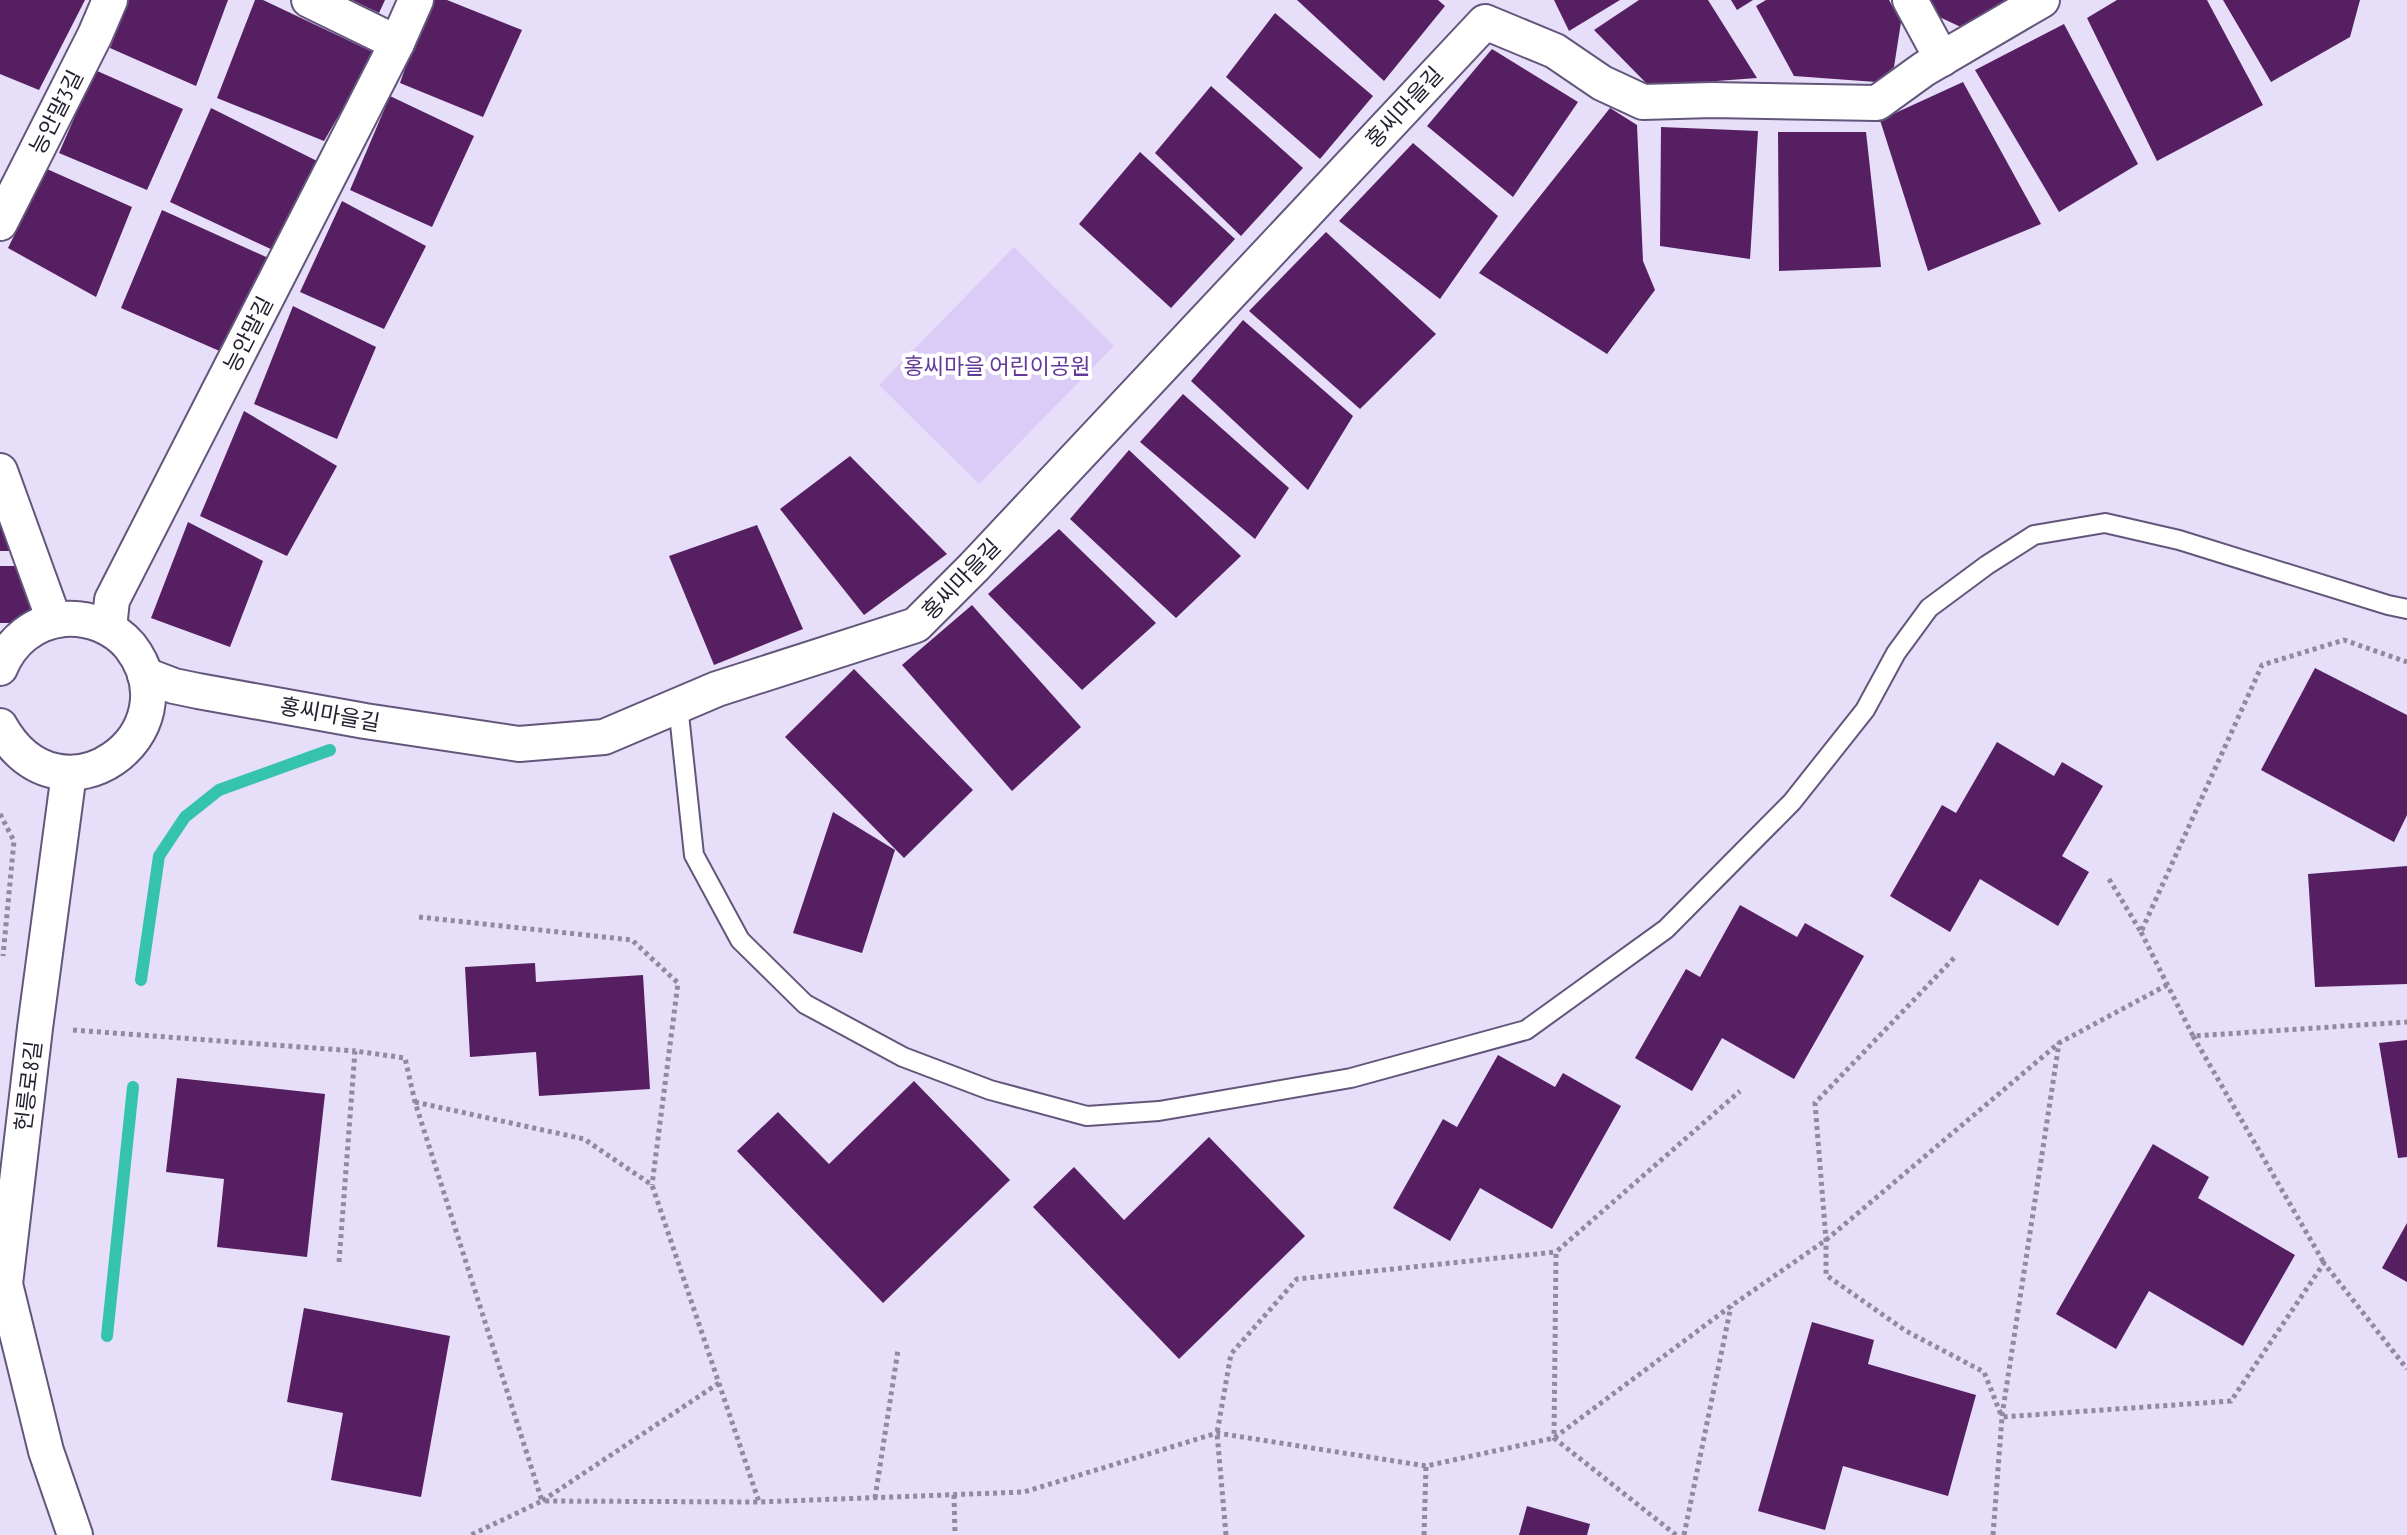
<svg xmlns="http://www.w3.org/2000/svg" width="2407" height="1535" font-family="'PT Sans Narrow','Noto Sans KR',sans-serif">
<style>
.green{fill:#dacbf7}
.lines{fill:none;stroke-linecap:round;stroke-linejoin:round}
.stream{stroke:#36c3ae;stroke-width:12}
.building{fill:#561f61}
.lane-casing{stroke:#63567b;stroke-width:22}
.street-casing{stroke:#63567b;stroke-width:38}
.path{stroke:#90899f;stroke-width:5;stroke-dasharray:4 4;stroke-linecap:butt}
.lane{stroke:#fff;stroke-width:18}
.street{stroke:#fff;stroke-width:34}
.labels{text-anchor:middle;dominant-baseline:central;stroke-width:8;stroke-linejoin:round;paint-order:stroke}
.street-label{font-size:22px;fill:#262030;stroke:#fff}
.park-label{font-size:22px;fill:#633999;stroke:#fff}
</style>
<rect width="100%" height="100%" fill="#e7def9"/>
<!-- green -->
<path class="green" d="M1014,247L1114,346L979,484L879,385Z"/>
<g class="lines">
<!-- stream -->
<g class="stream">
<path d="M141,980L159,856L185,817L219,790L330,750"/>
<path d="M107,1336L133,1087"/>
</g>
</g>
<!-- building -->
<g class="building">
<path d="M0,0H85L39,90L0,74Z"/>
<path d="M129,0H228L196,86L110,48Z"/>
<path d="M255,0H263L375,53L324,141L217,98Z"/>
<path d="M352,0H385L379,13Z"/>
<path d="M429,0H447L522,30L483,117L400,83Z"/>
<path d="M1297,0H1438L1445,6L1384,81Z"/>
<path d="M1554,0H1620L1569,31Z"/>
<path d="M1639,0H1708L1757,78L1649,86L1594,30Z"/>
<path d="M1731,0H1753L1737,10Z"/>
<path d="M1766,0H1889L1901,22L1894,67L1876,82L1794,76L1756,6Z"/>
<path d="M1925,0H2006L1965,29L1933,14Z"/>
<path d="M2117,0H2207L2263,105L2157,161L2087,18Z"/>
<path d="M2223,0H2360L2350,37L2271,82Z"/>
<path d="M1275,13L1373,96L1320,159L1226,77Z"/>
<path d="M2064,24L2138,164L2059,212L1975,70Z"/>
<path d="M1492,49L1578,102L1513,197L1427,126Z"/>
<path d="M95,70L183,109L147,190L59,153Z"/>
<path d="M1963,82L2041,224L1928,271L1880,120Z"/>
<path d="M1211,86L1303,168L1241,236L1155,153Z"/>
<path d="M390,96L474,136L432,227L350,190Z"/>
<path d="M211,108L317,161L275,251L170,202Z"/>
<path d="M1610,108L1637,125L1643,261L1655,290L1607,354L1479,273Z"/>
<path d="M1661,127L1758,131L1750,259L1660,246Z"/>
<path d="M1778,132H1866L1881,267L1779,271Z"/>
<path d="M1413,143L1498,216L1440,299L1339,221Z"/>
<path d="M1140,152L1235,239L1171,308L1079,224Z"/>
<path d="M47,169L132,207L96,297L8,248Z"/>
<path d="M342,201L426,246L384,329L300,292Z"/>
<path d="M162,210L275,261L231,356L121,308Z"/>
<path d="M1326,232L1436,334L1360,409L1249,311Z"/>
<path d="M293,306L376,347L337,439L254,404Z"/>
<path d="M1243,320L1353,416L1308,490L1191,381Z"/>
<path d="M1183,394L1289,488L1255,539L1140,442Z"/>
<path d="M244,411L337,466L287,556L200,516Z"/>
<path d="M1129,450L1241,556L1176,618L1070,519Z"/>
<path d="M850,456L947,554L864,615L780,509Z"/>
<path d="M0,492L21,551H0Z"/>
<path d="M188,522L263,561L230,647L151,618Z"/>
<path d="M757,525L803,629L714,665L669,556Z"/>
<path d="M1059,529L1156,623L1082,690L988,594Z"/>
<path d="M0,566H28L36,610L12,623H0Z"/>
<path d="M972,605L1081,727L1012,791L902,665Z"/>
<path d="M2315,668L2407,715V815L2394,842L2261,770Z"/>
<path d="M854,669L973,790L904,858L785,737Z"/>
<path d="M1997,742L2054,776L2062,762L2103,786L2062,856L2089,872L2058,926L1980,879L1950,932L1890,896L1942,805L1956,813Z"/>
<path d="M833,812L895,850L862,953L793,933Z"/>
<path d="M2407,866V984L2315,987L2308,874Z"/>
<path d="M1740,905L1797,937L1805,923L1864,956L1794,1079L1722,1038L1692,1091L1635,1058L1686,969L1700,977Z"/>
<path d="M535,963L536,982L643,975L650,1089L539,1096L536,1052L470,1057L465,967Z"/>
<path d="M2407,1040V1157L2398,1158L2379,1043Z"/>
<path d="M1498,1055L1555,1087L1563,1073L1621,1106L1552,1229L1480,1188L1450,1241L1393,1208L1443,1119L1457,1127Z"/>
<path d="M177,1078L325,1094L307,1257L217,1247L224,1179L166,1172Z"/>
<path d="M914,1081L1010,1180L883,1303L737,1151L778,1112L829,1164Z"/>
<path d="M1209,1137L1305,1236L1179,1359L1033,1207L1074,1167L1124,1220Z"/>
<path d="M2153,1144L2209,1177L2198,1198L2295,1255L2243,1346L2149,1291L2116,1349L2056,1314Z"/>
<path d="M2407,1223V1282L2382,1268Z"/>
<path d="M304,1308L450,1336L421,1497L331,1480L343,1413L287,1402Z"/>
<path d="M1812,1322L1874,1340L1868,1364L1976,1395L1948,1496L1843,1466L1825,1530L1758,1511Z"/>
<path d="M1527,1506L1590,1524L1587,1535H1519Z"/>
</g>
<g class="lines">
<!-- lane casing -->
<g class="lane-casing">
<path id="lane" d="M678,705L694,855L740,940L805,1004L903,1057L990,1090L1087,1116L1159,1111L1351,1078L1526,1030L1666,929L1792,802L1865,710L1896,653L1929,608L1987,565L2034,535L2105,523L2179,540L2388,605L2407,609"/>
</g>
<!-- street casing -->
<g class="street-casing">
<g id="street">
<path d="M309,0L397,43"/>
<path d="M1910,0L1942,59"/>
<path d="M0,223L95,35L110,0"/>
<path d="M0,471L54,620"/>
<path d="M109,628L112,600L397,43L416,0"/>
<path d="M0,668C11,641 34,622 64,619C89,617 114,627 130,646C197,732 61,834 0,726"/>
<path d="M145,675L174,686L198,691L365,721L519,744L604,737L717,689L916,625L974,567L1485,22L1555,51L1602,83L1643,102L1712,100L1877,103L1924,69L2042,0"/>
<path d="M69,773L35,1028L5,1284L46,1451L75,1535"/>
</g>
</g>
<!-- path -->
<g class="path">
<path d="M0,814L14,841L3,956"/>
<path d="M2109,879L2141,932L2262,665L2344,640L2407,662"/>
<path d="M419,917L632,940L678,983L652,1185"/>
<path d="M2141,932L2193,1036L2407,1022"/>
<path d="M1954,958L1815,1103L1826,1240V1275L1906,1331L1984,1372L2002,1417"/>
<path d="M73,1030L355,1051"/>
<path d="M2193,1036L2324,1263"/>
<path d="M415,1102L584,1139L652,1185L759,1502"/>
<path d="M339,1262L355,1051L405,1058L415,1102L542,1501L471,1535"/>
<path d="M719,1383L542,1501L759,1502L1024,1492L1217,1433L1426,1466L1554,1438L1731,1306L1826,1240L2059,1043L2167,985"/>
<path d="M2002,1416L2059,1043"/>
<path d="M954,1495L955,1535"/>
<path d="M875,1498L898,1350"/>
<path d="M1226,1535L1217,1433L1231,1354L1297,1279L1556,1252"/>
<path d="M1424,1535L1426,1466"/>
<path d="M1676,1535L1554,1438L1556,1252L1740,1091"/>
<path d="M1684,1535L1731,1306"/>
<path d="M1993,1535L2002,1417L2231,1401L2324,1263L2407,1369"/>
</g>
<!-- lane -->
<use href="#lane" class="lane"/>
<!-- street -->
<use href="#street" class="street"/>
</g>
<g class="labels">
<!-- street labels -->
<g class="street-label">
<text transform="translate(1404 107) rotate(-47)">홍씨마을길</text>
<text transform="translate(56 112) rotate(-63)">능안말3길</text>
<text transform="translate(248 334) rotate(-63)">능안말길</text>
<text transform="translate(961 579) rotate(-46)">홍씨마을길</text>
<text transform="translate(330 714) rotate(10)">홍씨마을길</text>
<text transform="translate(28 1086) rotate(-83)">헌릉로8길</text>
</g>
<!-- park labels -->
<g class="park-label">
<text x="997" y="366">홍씨마을 어린이공원</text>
</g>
</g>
</svg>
